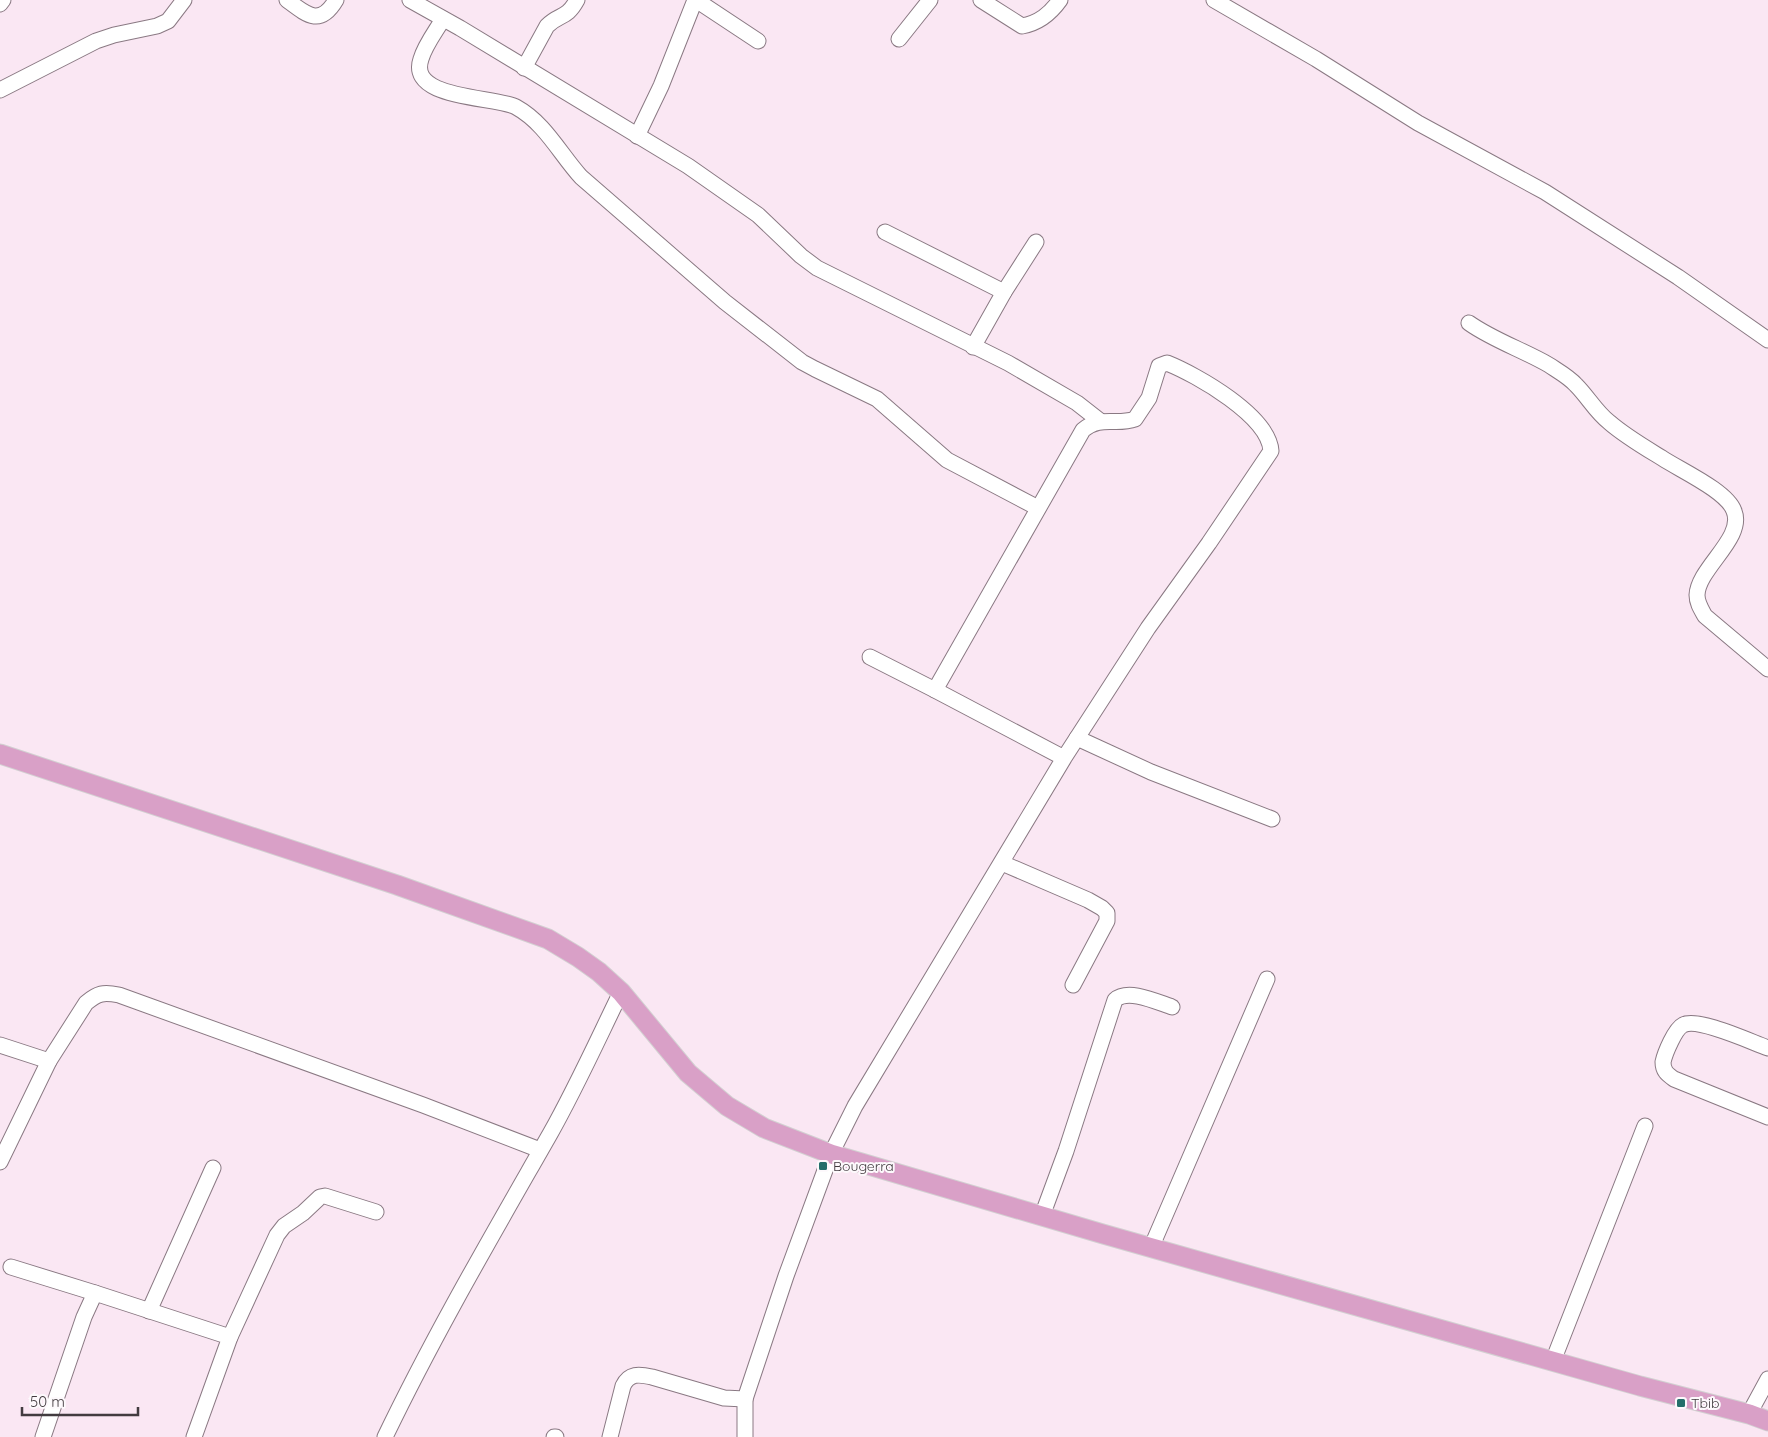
<svg xmlns="http://www.w3.org/2000/svg" width="1768" height="1437" font-family="Quicksand,sans-serif">
<style>
.lines{fill:none;stroke-linecap:round;stroke-linejoin:round}
.minor-casing{stroke:#8a7983;stroke-width:17}
.major-casing{stroke:#d2d0d1;stroke-width:21}
.minor{stroke:#fff;stroke-width:15}
.major{stroke:#d9a0c7;stroke-width:19}
.poi-dot{fill:#246f6b;stroke:#fdf9fc;stroke-width:2}
.labels{text-anchor:middle;dominant-baseline:central;stroke-width:4;stroke-linejoin:round;paint-order:stroke}
.poi-label{font-size:14px;fill:#423b3f;stroke:#fdf9fc;text-anchor:start}
</style>
<rect width="100%" height="100%" fill="#fae7f3"/>
<g class="lines">
<!-- minor casing -->
<g class="minor-casing">
<g id="minor">
<path d="M287,0C307,15 320,27 336,0"/>
<path d="M410,0L460,28L688,166L758,215L801,256L817,268L1008,363L1077,403L1100,421"/>
<path d="M696,0L758,41"/>
<path d="M981,0L1022,26C1039,23 1050,14 1060,0"/>
<path d="M1214,0L1316,59L1418,123L1545,192L1678,277L1768,340"/>
<path d="M0,4L3,0"/>
<path d="M443,19C436,31 425,45 421,59C407,100 496,96 516,107C545,123 560,154 581,177L725,302L802,362L815,369L877,399L947,460L1038,508"/>
<path d="M899,39L930,0"/>
<path d="M524,68L547,26C560,13 566,20 577,0"/>
<path d="M0,90L96,41L114,35L157,26L168,21L184,0"/>
<path d="M637,136L661,86L695,0"/>
<path d="M885,232L1004,292"/>
<path d="M1469,323C1493,340 1523,350 1549,365C1558,371 1569,377 1576,385C1588,397 1596,412 1609,422C1625,436 1644,447 1662,458C1680,470 1727,491 1734,511C1745,538 1698,568 1697,595C1697,603 1701,609 1705,616L1768,669"/>
<path d="M973,347L1004,292L1036,242"/>
<path d="M870,657L935,690"/>
<path d="M1077,738L1151,772L1272,819"/>
<path d="M1002,863L1088,900L1102,908L1107,913V921L1073,985"/>
<path d="M0,1045L49,1061L86,1003C98,993 103,992 119,995L423,1105L540,1150"/>
<path d="M1768,1048C1751,1042 1698,1017 1683,1025C1675,1029 1665,1053 1663,1062C1663,1071 1667,1074 1674,1079L1768,1117"/>
<path d="M0,1162L49,1061"/>
<path d="M1042,1216L1066,1151L1115,1000C1128,988 1157,1002 1172,1007"/>
<path d="M1151,1248L1267,979"/>
<path d="M11,1267L95,1293"/>
<path d="M149,1311L213,1168"/>
<path d="M230,1337L277,1235L284,1226L303,1213L320,1197L325,1196L376,1212"/>
<path d="M1553,1361L1645,1126"/>
<path d="M745,1399V1437"/>
<path d="M1749,1414L1768,1379"/>
<path d="M43,1437L84,1317L95,1293L230,1337L194,1437"/>
<path d="M385,1437C435,1333 493,1234 550,1134C576,1088 598,1039 621,992"/>
<path d="M554,1437H556"/>
<path d="M610,1437L623,1386C629,1373 639,1374 652,1377L724,1398L745,1399L786,1276L831,1154L855,1106L1064,758L1148,628L1209,543L1271,451C1269,416 1197,375 1167,363L1159,366L1149,398L1135,419C1116,426 1101,415 1083,430L935,690L1064,758"/>
</g>
</g>
<!-- major casing -->
<g class="major-casing">
<path id="major" d="M0,754L397,885L548,939L578,957L599,972L621,992L688,1073L727,1106L764,1128L831,1154L1103,1234L1640,1386L1749,1414L1768,1421"/>
</g>
<!-- minor -->
<use href="#minor" class="minor"/>
<!-- major -->
<use href="#major" class="major"/>
</g>
<!-- markers -->
<g class="poi-dot">
<rect x="818" y="1161" width="10" height="10" rx="2.5"/>
<rect x="1676" y="1398" width="10" height="10" rx="2.5"/>
</g>
<g class="labels">
<!-- poi labels -->
<g class="poi-label">
<text x="833" y="1166">Bougerra</text>
<text x="1691" y="1403">Tbib</text>
</g>
</g>
<!-- scale -->
<path d="M22 1407v8h116v-8" fill="none" stroke="#423b3f" stroke-width="2.5"/>
<text x="30" y="1407" font-size="15" fill="#423b3f" stroke="#fdf9fc" stroke-width="4" paint-order="stroke">50 m</text>
</svg>
